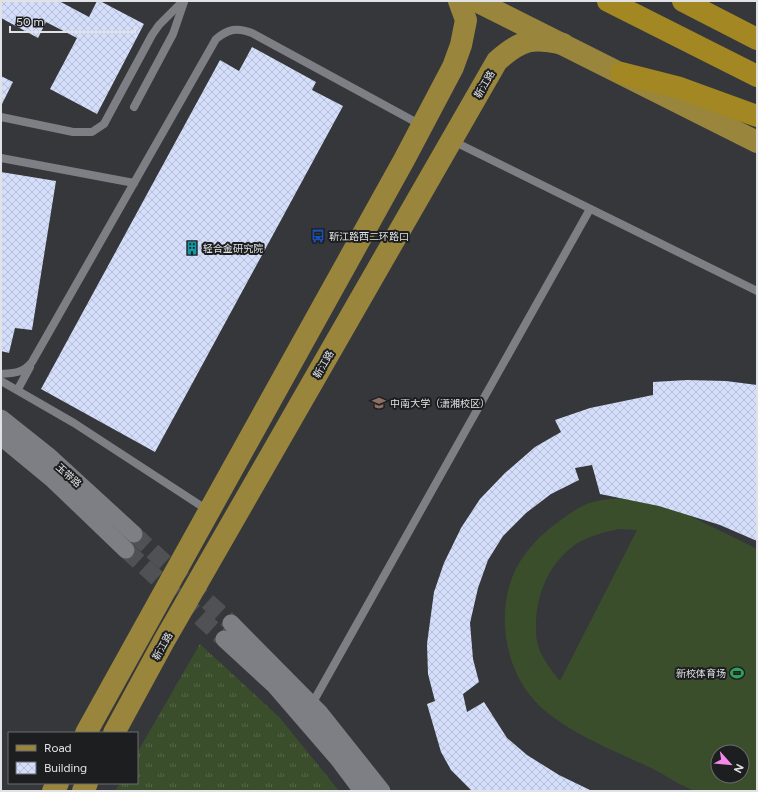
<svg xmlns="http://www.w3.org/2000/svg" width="758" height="792" font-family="Figtree,'Noto Sans SC',sans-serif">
<defs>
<pattern id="grass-tufts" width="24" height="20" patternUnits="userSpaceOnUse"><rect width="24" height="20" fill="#3b4e2c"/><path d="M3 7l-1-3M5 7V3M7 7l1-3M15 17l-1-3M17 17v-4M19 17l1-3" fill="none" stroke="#57674a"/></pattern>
<pattern id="building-cross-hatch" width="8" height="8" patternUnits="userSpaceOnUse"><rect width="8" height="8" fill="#d4defa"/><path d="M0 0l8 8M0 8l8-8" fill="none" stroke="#b7bfd6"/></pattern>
</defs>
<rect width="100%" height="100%" fill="#35373b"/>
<!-- grass -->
<path fill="url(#grass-tufts)" d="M200 644 280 718 339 791H115L120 783H137V753Z"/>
<!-- pitch -->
<path fill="#3b4e2c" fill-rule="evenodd" d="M638 498 680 511 757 549V791C743 791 708 792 696 791 682 787 667 776 653 769 612 749 549 727 524 687 501 651 497 597 521 560 530 546 541 535 554 525 565 517 577 507 590 503 606 498 622 498 638 498ZM619 529 637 530 560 681C550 669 540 656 537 641 536 637 536 631 536 626 536 594 549 563 576 544 589 536 604 532 619 529ZM718 752H742V776H718Z"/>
<!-- building -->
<g fill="url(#building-cross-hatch)">
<path d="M1 1H59L89 17 97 1H100L144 24 97 114 50 89 77 38 46 22 38 38 1 18Z"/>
<path d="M252 47 316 82 312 90 343 106 155 452 41 389 220 60 239 71Z"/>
<path d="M1 76 13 82 1 106Z"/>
<path d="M1 172 56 181 32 330 15 328 9 353 1 351Z"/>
<path d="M687 380 726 381 757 385V541L720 525 659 506 600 494 592 465 575 468 579 480 551 494 526 513 503 536 488 560 478 588 470 623 473 659 479 682 463 694 467 712 484 702 507 738 527 755 559 775 592 791H472L451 770 441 752 427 704 435 701 428 674 427 644 434 592 444 563 461 528 480 499 505 473 535 447 561 432 555 420 590 408 653 395V382Z"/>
</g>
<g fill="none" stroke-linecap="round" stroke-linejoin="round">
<!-- minor-tunnel -->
<g stroke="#4f5154" stroke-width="17" stroke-dasharray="17 8" stroke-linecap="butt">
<path d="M134 534 231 623"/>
<path d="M126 550 224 639"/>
</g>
<!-- service -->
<g stroke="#7d7f85" stroke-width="8">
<path d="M134 107 173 34 184 2"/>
<path d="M1 117 73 132H92L104 124 152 35 159 25 183 1"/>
<path d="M453 141 757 291"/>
<path d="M1 158 134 183"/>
<path d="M1 374C15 373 23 373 32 362L216 39C228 29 237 27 252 33L421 125"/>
<path d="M1 381 74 423 209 511"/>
<path d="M18 389 30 367"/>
<path d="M312 704 590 209"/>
</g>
<!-- minor -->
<g stroke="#7d7f85" stroke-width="17">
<path d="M1 418 50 457 134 534"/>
<path d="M1 437 53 480 126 550"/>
<path d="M231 623 320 713 382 791"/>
<path d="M224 639 274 685 338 759 362 791"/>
</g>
<!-- primary -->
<g stroke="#99853b" stroke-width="22">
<path d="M476 1 757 142"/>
<path d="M86 733 404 160 453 67 461 45 466 20 459 1"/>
<path d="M114 733 164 641 497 61C522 39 532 37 563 44"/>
<path d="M53 791 58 783"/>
<path d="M83 791 87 783"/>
</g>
<!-- trunk -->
<g stroke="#a28722" stroke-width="22">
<path d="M608 1 757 76"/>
<path d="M683 1 757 39"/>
<path d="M621 73 680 88 757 116"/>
</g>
</g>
<!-- icons -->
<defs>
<g id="bus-bare" transform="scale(1.08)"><path d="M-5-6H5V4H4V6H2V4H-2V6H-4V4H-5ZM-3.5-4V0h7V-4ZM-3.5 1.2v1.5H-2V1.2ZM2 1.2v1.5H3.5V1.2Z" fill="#1a4fb4" stroke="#1d1e20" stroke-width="2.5" paint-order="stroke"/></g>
<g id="building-bare" transform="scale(1.08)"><path d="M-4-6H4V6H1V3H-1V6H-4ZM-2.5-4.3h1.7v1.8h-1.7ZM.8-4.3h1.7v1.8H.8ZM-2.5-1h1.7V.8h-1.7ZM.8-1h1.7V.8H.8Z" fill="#0f9aa8" stroke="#1d1e20" stroke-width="2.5" paint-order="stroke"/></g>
<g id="university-bare" transform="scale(1.08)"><path d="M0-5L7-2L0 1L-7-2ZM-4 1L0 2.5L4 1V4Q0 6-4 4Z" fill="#8d6e63" stroke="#1d1e20" stroke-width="2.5" paint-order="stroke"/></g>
<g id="stadium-bare" transform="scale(1.08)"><path d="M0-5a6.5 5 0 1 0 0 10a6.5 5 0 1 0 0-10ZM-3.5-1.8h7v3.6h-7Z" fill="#2e9e5b" stroke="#1d1e20" stroke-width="2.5" paint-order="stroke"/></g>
</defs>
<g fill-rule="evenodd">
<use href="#bus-bare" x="318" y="236"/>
<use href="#building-bare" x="192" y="248"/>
<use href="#university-bare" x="379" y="403"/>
<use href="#stadium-bare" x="737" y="673"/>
</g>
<g text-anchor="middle" stroke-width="4" stroke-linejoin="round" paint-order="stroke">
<!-- street labels -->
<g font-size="10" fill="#e1e2e5" stroke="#1d1e20">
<text transform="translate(484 84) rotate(-60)" y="4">靳江路</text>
<text transform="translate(323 364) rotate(-60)" y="4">靳江路</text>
<text transform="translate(69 475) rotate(42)" y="4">玉带路</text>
<text transform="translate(162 646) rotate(-61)" y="4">靳江路</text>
</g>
<!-- poi labels -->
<g font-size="10" fill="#e1e2e5" stroke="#1d1e20" text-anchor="start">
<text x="329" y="240">靳江路西二环路口</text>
<text x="203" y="252">轻合金研究院</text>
<text x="390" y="407">中南大学（潇湘校区）</text>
<text x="726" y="677" text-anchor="end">新校体育场</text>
</g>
</g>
<!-- border -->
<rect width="758" height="792" fill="none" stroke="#e1e2e5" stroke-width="4"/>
<!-- legend -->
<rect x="8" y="732" width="130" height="52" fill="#1d1e20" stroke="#6b6c6f"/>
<rect x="16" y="745" width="20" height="6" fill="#99853b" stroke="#6b6c6f"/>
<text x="44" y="752" font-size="12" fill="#e1e2e5">Road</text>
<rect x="16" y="762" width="20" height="12" fill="url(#building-cross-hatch)" stroke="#6b6c6f"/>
<text x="44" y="772" font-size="12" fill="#e1e2e5">Building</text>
<!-- north arrow -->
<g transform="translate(730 764) rotate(117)"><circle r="19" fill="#1d1e20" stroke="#6b6c6f"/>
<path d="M0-3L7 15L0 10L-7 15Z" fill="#f788eb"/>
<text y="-6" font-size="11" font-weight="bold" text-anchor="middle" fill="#e1e2e5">N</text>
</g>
<!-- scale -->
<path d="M10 26v6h125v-6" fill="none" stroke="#e1e2e5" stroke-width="2"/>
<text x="16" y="26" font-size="12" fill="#e1e2e5" stroke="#1d1e20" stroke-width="3" paint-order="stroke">50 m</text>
</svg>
